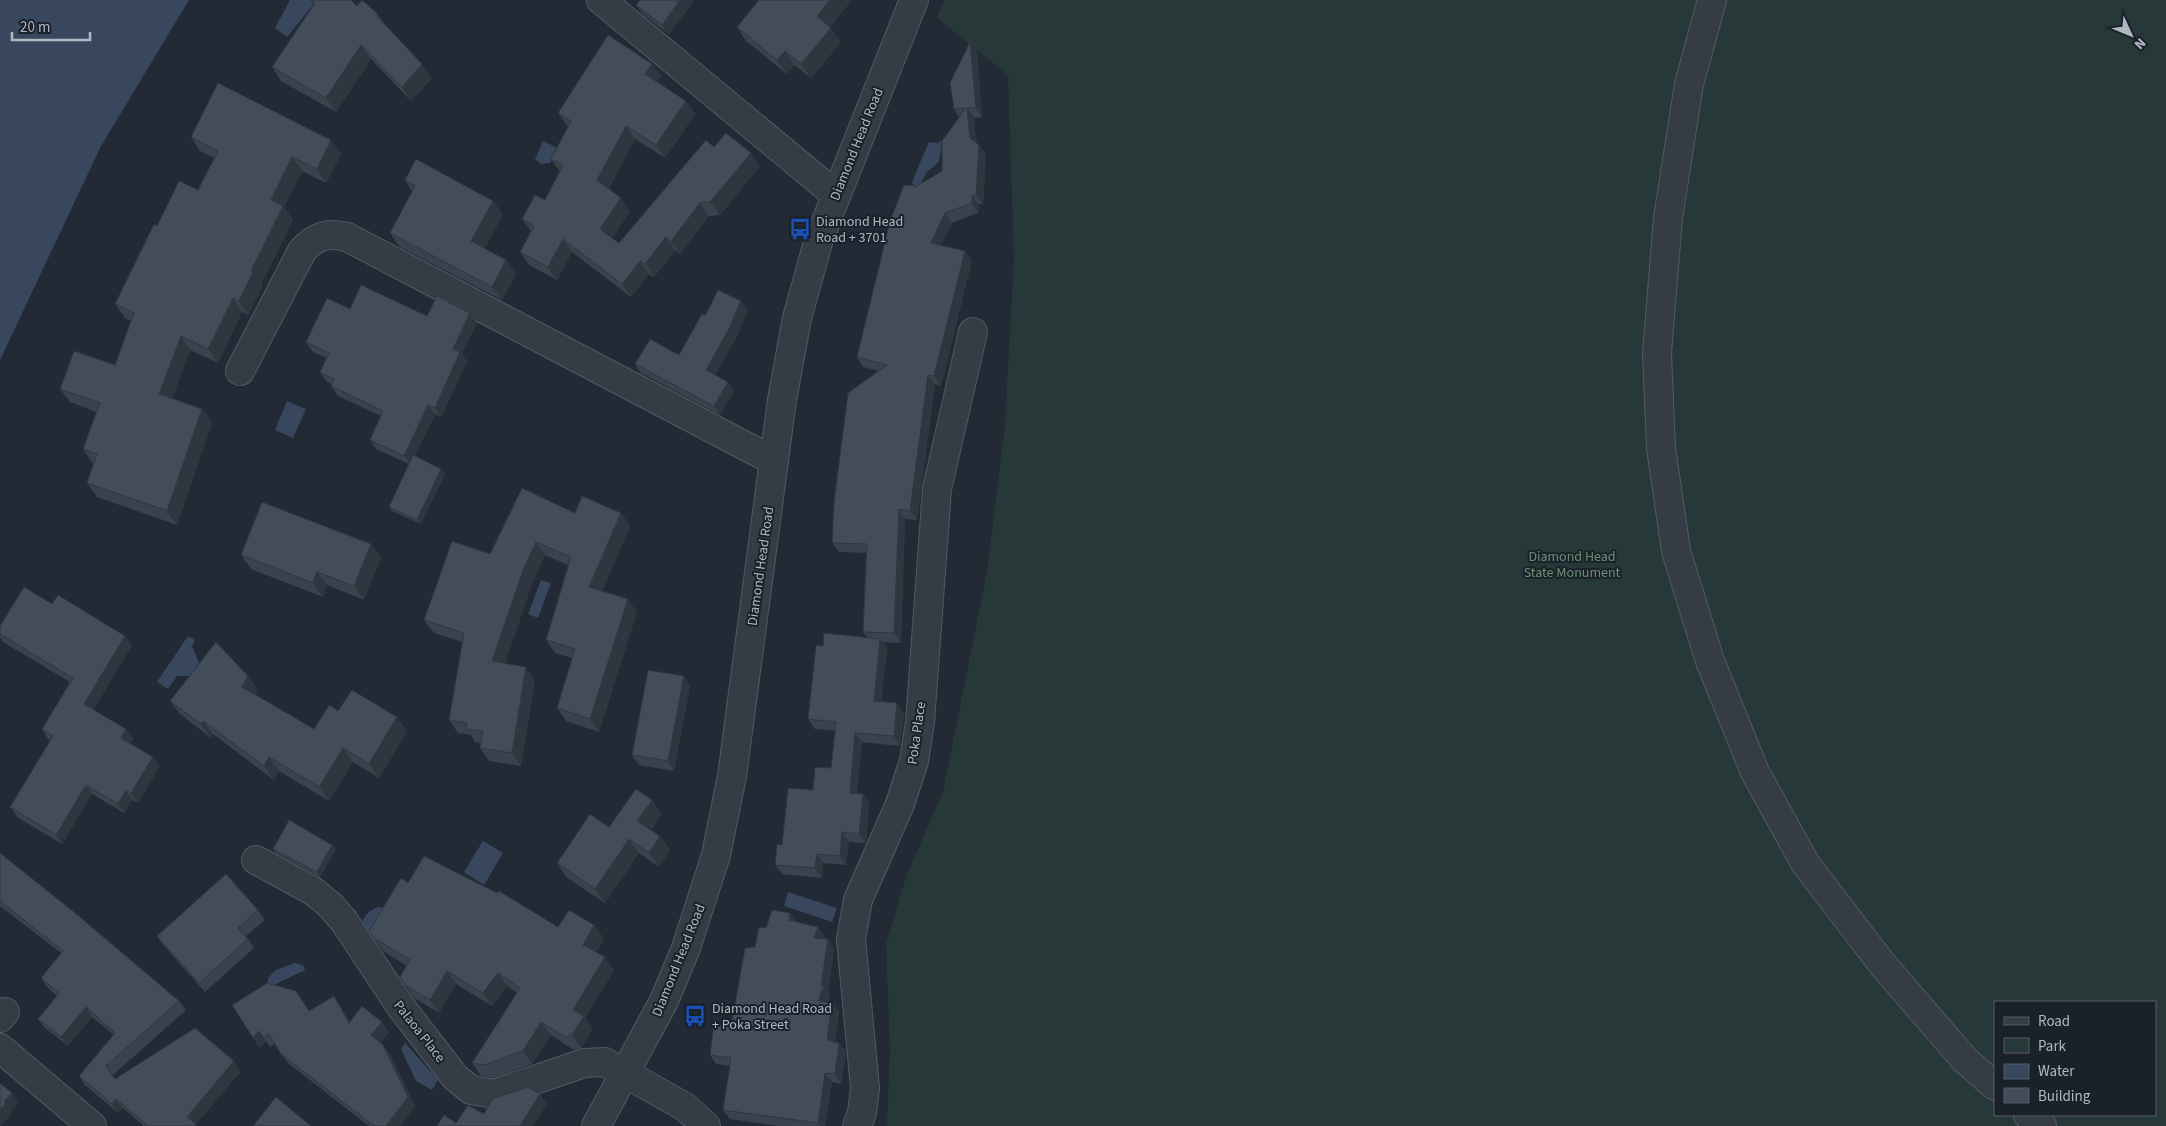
<svg xmlns="http://www.w3.org/2000/svg" width="2166" height="1126" font-family="'Source Sans 3',sans-serif">
<rect width="100%" height="100%" fill="#222a36"/>
<!-- green -->
<path fill="#273839" fill-rule="evenodd" d="M944 0H2166V1126H887L890 1049 886 944 907 874 943 792 987 572 1005 424 1014 259 1008 75 937 18ZM1995 1002H2155V1115H1995Z"/>
<!-- water -->
<g fill="#38475e">
<path d="M0 0H189L101 146 0 360Z"/>
<path d="M290 0H317L287 37 275 28Z"/>
<path d="M942 140 939 162 927 172 919 187 915 188 912 182 929 142 938 143Z"/>
<path d="M543 141 568 153 555 154 550 163 541 164 535 159Z"/>
<path d="M287 401 306 409 293 438 275 430Z"/>
<path d="M541 580 551 583 538 618 528 614Z"/>
<path d="M188 636 195 640 192 646 199 663 190 676H177L168 689 157 682Z"/>
<path d="M483 841 503 853 484 885 464 872Z"/>
<path d="M788 892 837 908 832 922 784 906Z"/>
<path d="M378 907 386 908 391 913 373 942 361 930C362 918 366 912 378 907Z"/>
<path d="M295 963 303 965 305 970 274 985 268 984V978L276 970Z"/>
<path d="M405 1043 438 1080 432 1090 416 1081 401 1049Z"/>
</g>
<g fill="none" stroke-linecap="round" stroke-linejoin="round">
<!-- minor casing -->
<g stroke="#525a64" stroke-width="30">
<g id="minor">
<path d="M601 0 836 195"/>
<path d="M1712 0 1689 84 1668 218 1657 353 1661 448 1676 551 1710 661 1755 772 1805 863 1883 965 1965 1060 1995 1086"/>
<path d="M240 371 302 251C315 236 328 232 347 237L774 461"/>
<path d="M256 860 313 891 330 905 344 921 401 1007 455 1077 471 1090 494 1094 584 1063 605 1062 685 1107 706 1126"/>
<path d="M0 1018 5 1012"/>
<path d="M0 1048 92 1126"/>
<path d="M2028 1115 2042 1126"/>
<path d="M596 1126 664 1001 686 948 716 855 732 776 782 400 797 318 819 239 914 0"/>
<path d="M857 1126 862 1113 865 1088 851 939 858 900 900 804 914 761 920 722 937 489 973 332"/>
</g>
</g>
<!-- minor -->
<use href="#minor" stroke="#353c46" stroke-width="28"/>
</g>
<!-- wall -->
<g fill="#3a424d">
<path d="M309 0H351L357 6 388 28 432 78 411 101 371 59 336 112 281 81 272 67 313 6Z"/>
<path d="M694 0 669 34 643 14 636 5Z"/>
<path d="M759 0H852L830 27 841 42 811 78 794 65 787 74 746 41 737 27Z"/>
<path d="M970 42 977 52 982 117 974 118 976 142 986 154 983 204H979L978 213 952 223 941 245 972 260 941 386 935 384 917 520 905 519 901 643 883 642 887 648 881 702 904 713 900 746 862 742 857 793 863 794 869 803 866 843 849 842 846 865 823 863 822 878 782 874 775 865 782 845 813 790 831 768 835 731 815 729 808 719 823 646 867 637 863 632 866 553 839 552 832 543 878 371 863 367 857 357 917 186 942 171 959 117 954 109Z"/>
<path d="M652 64 661 77 657 82 686 101 695 114 665 158 635 139 609 188 630 211 612 238 619 243 714 147 760 166 720 215 709 216 680 254 675 250 654 277 649 274 631 297 572 252 557 280 529 265 520 252 531 231 522 219 545 200 560 172 551 159 568 127 558 113Z"/>
<path d="M191 137 341 154 326 183 302 171 284 207 293 220 261 284 263 286 248 315 242 312 218 363 190 350 172 398 202 409 212 423 177 525 97 497 87 483 94 464 92 463 83 449 96 412 70 402 60 389 115 365 131 321 125 318 115 304 157 226 198 190 214 158 200 151Z"/>
<path d="M405 180 493 201 503 215 484 248 506 260 516 274 502 300 400 247 390 233 412 191Z"/>
<path d="M350 309 427 316 470 313 477 323 462 354 467 362 441 417 435 414 415 456 445 474 421 524 392 511 389 507 409 464 376 449 370 440 381 416 338 396 331 386 332 384 327 382 320 372 327 358 313 352 306 342Z"/>
<path d="M748 310 736 338 715 375 728 382 734 391 720 415 641 373 635 364 679 355 705 316Z"/>
<path d="M575 513H621L630 526 602 591 637 612 599 732 566 721 557 708 572 658 555 653 546 640 568 565 545 555 533 581 505 663 535 680 521 766 489 761 480 748 481 743 475 742 471 735 458 733 449 720 462 642 434 633 424 620 490 554Z"/>
<path d="M371 544 381 558 364 600 327 585 323 597 251 569 241 555Z"/>
<path d="M52 604 132 645 93 710 126 729 133 739 130 743 153 757 160 766 138 803 132 800 124 813 92 794 62 844 17 817 10 807 51 740 48 739 42 729 70 682 3 642 0 637V626Z"/>
<path d="M248 676 258 690 255 694 314 729 338 711 397 717 407 731 379 778 353 762 329 801 279 771 274 780 213 734 211 738 180 714 170 701Z"/>
<path d="M690 686 674 771 639 765 632 755Z"/>
<path d="M652 800 661 814 651 830 660 836 670 850 659 867 639 853 605 903 566 877 557 863 609 827Z"/>
<path d="M273 849H336L320 877 276 853Z"/>
<path d="M0 853 179 1001 186 1010 113 1075 115 1079 241 1071 196 1124 197 1126H144L123 1108 118 1113 85 1085 79 1076 114 1035 92 1017 68 1046 45 1028 38 1019 57 996 47 987 41 978 61 953 0 906Z"/>
<path d="M408 883 558 927 594 925 604 939 596 952 614 970 585 1018 593 1029 581 1048 574 1050 551 1035 532 1064 493 1078 481 1076 472 1063 517 993 507 986 492 1006 456 984 439 1013 414 998 400 977 407 966 383 951 369 931Z"/>
<path d="M258 910 265 920 246 936 254 948 205 992 163 945 157 936Z"/>
<path d="M797 922 825 936 824 939H828L834 949 828 992 830 995 828 1002 832 1003 839 1012 835 1042 839 1043 846 1052 841 1084 832 1082 825 1126H778L730 1119 723 1110 730 1066 716 1064 710 1055 731 1026 755 947 766 928Z"/>
<path d="M296 991 309 1011 340 1006 350 1022 389 1032 380 1042 383 1045 390 1054 415 1106 400 1126H369L288 1063 275 1044 270 1047 266 1041 260 1048 253 1038Z"/>
</g>
<!-- shaded-wall -->
<g fill="#2f363f">
<path d="M680 0H694L669 34 662 25Z"/>
<path d="M830 0H852L827 30 817 16Z"/>
<path d="M378 14 388 28 377 16Z"/>
<path d="M831 28 841 42 811 78 801 64Z"/>
<path d="M970 42 977 52 982 117 976 108Z"/>
<path d="M361 45 371 59 336 112 326 98Z"/>
<path d="M785 51 794 65 787 74 777 60Z"/>
<path d="M422 64 432 78 411 101 402 87Z"/>
<path d="M652 64 661 77 654 87 645 74Z"/>
<path d="M686 101 695 114 665 158 656 145Z"/>
<path d="M967 108 974 118 977 147 970 138Z"/>
<path d="M626 126 635 139 606 192 597 180Z"/>
<path d="M331 140 341 154 326 183 317 169Z"/>
<path d="M979 145 986 154 983 204 976 195Z"/>
<path d="M751 153 760 166 720 215 710 202Z"/>
<path d="M292 157 302 171 284 207 293 220 261 284 263 286 248 315 239 301 251 271 271 200Z"/>
<path d="M972 195 979 204 978 213 972 203Z"/>
<path d="M621 198 630 211 609 242 600 229Z"/>
<path d="M493 201 503 215 481 255 471 241Z"/>
<path d="M700 203 709 216 680 254 671 241Z"/>
<path d="M945 213 952 223 937 252 931 243Z"/>
<path d="M666 237 675 250 654 277 645 264Z"/>
<path d="M563 239 572 252 557 280 548 267Z"/>
<path d="M965 251 972 260 941 386 934 376Z"/>
<path d="M506 260 516 274 502 300 492 287Z"/>
<path d="M640 261 649 274 631 297 622 284Z"/>
<path d="M233 298 242 312 218 363 208 349Z"/>
<path d="M741 301 748 310 736 338 712 379 706 370Z"/>
<path d="M470 313 477 323 462 354 467 362 441 417 435 408 453 349Z"/>
<path d="M181 336 190 350 169 408 159 394Z"/>
<path d="M928 375 935 384 917 520 910 511Z"/>
<path d="M728 382 734 391 720 415 714 406Z"/>
<path d="M428 405 435 414 411 465 404 456Z"/>
<path d="M202 409 212 423 177 525 167 511Z"/>
<path d="M441 469 445 474 421 524 417 520Z"/>
<path d="M899 509 905 519 901 643 894 633Z"/>
<path d="M621 513 630 526 598 600 589 587Z"/>
<path d="M536 542 545 555 533 581 501 674 492 661 524 568Z"/>
<path d="M371 544 381 558 364 600 354 586Z"/>
<path d="M317 572 327 585 323 597 313 583Z"/>
<path d="M628 599 637 612 599 732 590 719Z"/>
<path d="M125 636 132 645 91 714 84 704Z"/>
<path d="M880 639 887 648 880 710 874 701Z"/>
<path d="M526 667 535 680 521 766 512 753Z"/>
<path d="M248 676 258 690 252 700 242 687Z"/>
<path d="M684 676 690 686 674 771 668 761Z"/>
<path d="M897 703 904 713 900 746 894 736Z"/>
<path d="M397 717 407 731 379 778 369 764Z"/>
<path d="M203 721 213 734 211 738 201 724Z"/>
<path d="M126 729 133 739 128 747 121 738Z"/>
<path d="M855 733 862 742 856 802 850 793Z"/>
<path d="M343 748 353 762 329 801 319 787Z"/>
<path d="M153 757 160 766 138 803 131 793Z"/>
<path d="M269 757 279 771 274 780 264 766Z"/>
<path d="M86 785 92 794 62 844 56 835Z"/>
<path d="M126 790 132 800 124 813 118 804Z"/>
<path d="M863 794 869 803 866 843 859 834Z"/>
<path d="M652 800 661 814 647 835 637 821Z"/>
<path d="M842 832 849 842 846 865 840 856Z"/>
<path d="M660 836 670 850 659 867 649 853Z"/>
<path d="M629 839 639 853 605 903 595 889Z"/>
<path d="M332 845 336 849 320 877 317 872Z"/>
<path d="M817 854 823 863 822 878 815 868Z"/>
<path d="M790 913 797 922 789 920Z"/>
<path d="M594 925 604 939 592 958 583 945Z"/>
<path d="M818 927 825 936 821 947 814 938Z"/>
<path d="M828 939 834 949 828 992 830 995 825 1011 818 1001Z"/>
<path d="M605 957 614 970 585 1018 593 1029 581 1048 572 1035 573 1010Z"/>
<path d="M447 971 456 984 439 1013 430 1000Z"/>
<path d="M498 973 507 986 492 1006 483 993Z"/>
<path d="M334 996 340 1006 356 1032 349 1023Z"/>
<path d="M832 1003 839 1012 834 1049 827 1040Z"/>
<path d="M86 1007 92 1017 68 1046 61 1037Z"/>
<path d="M382 1022 389 1032 378 1045 371 1035Z"/>
<path d="M541 1022 551 1035 532 1064 523 1051Z"/>
<path d="M259 1031 266 1041 260 1048 253 1038Z"/>
<path d="M839 1043 846 1052 841 1084 835 1074Z"/>
<path d="M383 1045 390 1054 415 1106 400 1126H386Z"/>
<path d="M234 1061 241 1071 196 1124 197 1126H194L187 1117Z"/>
<path d="M825 1073 832 1082 825 1126H820L818 1123Z"/>
<path d="M12 1093 18 1102 11 1111 12 1113 1 1126H0V1110L4 1102Z"/>
<path d="M540 1094 547 1104 533 1126H520Z"/>
<path d="M116 1099 123 1108 118 1113 112 1104Z"/>
</g>
<!-- building -->
<g fill="#434d5a" stroke="#2f363f">
<path d="M311 0H351L357 6 362 0 378 14 377 16 422 64 402 87 361 45 326 98 272 67 315 3Z"/>
<path d="M640 0H680L662 25 636 5Z"/>
<path d="M759 0H830L817 16 831 28 801 64 785 51 777 60 737 27Z"/>
<path d="M608 35 652 64 645 74 686 101 656 145 626 126 597 180 621 198 600 229 619 243 706 140 714 147 726 133 751 153 710 202 700 203 671 241 666 237 645 264 640 261 622 284 563 239 548 267 520 252 534 226 522 219 535 195 545 200 563 165 551 159 571 121 558 113Z"/>
<path d="M970 42 976 108H967L970 138 979 145 976 195H972V203L945 213 931 243 965 251 934 376 928 375 910 511 899 509 894 633 863 632 867 544 832 543 834 502 848 393 887 365 857 357 890 221 904 185 917 186 942 171V141L966 108 954 109 950 83Z"/>
<path d="M218 83 331 140 317 169 292 157 271 200 283 206 251 271 253 272 239 301 233 298 208 349 181 336 159 394 202 409 167 511 87 483 97 454 83 449 100 403 60 389 74 351 115 365 134 313 115 304 154 224 157 226 179 181 198 190 218 151 191 137Z"/>
<path d="M416 159 493 201 471 241 506 260 492 287 390 233 415 186 405 180Z"/>
<path d="M361 285 427 316 437 296 470 313 453 349 460 352 435 408 428 405 404 456 370 440 383 411 331 386 334 379 320 372 329 353 306 342 327 298 350 309Z"/>
<path d="M718 290 741 301 729 329 706 370 728 382 714 406 635 364 650 339 679 355 702 314 705 316Z"/>
<path d="M413 455 441 469 417 520 389 507Z"/>
<path d="M522 488 575 513 582 496 621 513 589 587 628 599 590 719 557 708 575 649 546 640 571 557 536 542 524 568 492 661 526 667 512 753 480 748 483 731 466 729 467 723 449 720 464 633 424 620 452 541 490 554Z"/>
<path d="M262 502 371 544 354 586 317 572 313 583 241 555Z"/>
<path d="M24 587 52 604 58 595 125 636 84 704 126 729 121 738 153 757 131 793 126 790 118 804 86 785 56 835 10 807 53 736 42 729 73 678 0 634V626Z"/>
<path d="M824 633 880 639 874 701 897 703 894 736 855 733 850 793 863 794 859 834 842 832 840 856 817 854 815 868 775 865 777 844 782 845 788 788 813 790 815 767 831 768 836 722 808 719 816 645 823 646Z"/>
<path d="M216 642 248 676 242 687 314 729 329 705 338 711 352 690 397 717 369 764 343 748 319 787 269 757 264 766 203 721 201 724 170 701Z"/>
<path d="M648 670 684 676 668 761 632 755Z"/>
<path d="M636 789 652 800 637 821 660 836 649 853 629 839 595 889 557 863 590 814 609 827Z"/>
<path d="M289 820 332 845 317 872 273 849Z"/>
<path d="M0 853 74 912 179 1001 106 1066 115 1079 195 1028 234 1061 187 1117 196 1124 194 1126H148L116 1099 112 1104 79 1076 115 1033 86 1007 61 1037 38 1019 59 993 41 978 63 951 0 901Z"/>
<path d="M424 856 497 893 499 891 558 927 569 910 594 925 583 945 605 957 573 1010 584 1016 572 1035 565 1037 541 1022 523 1051 484 1065 472 1063 520 988 498 973 483 993 447 971 430 1000 405 985 400 977 410 960 374 938 369 931 401 878 408 883Z"/>
<path d="M226 874 258 910 238 928 248 939 199 983 157 936Z"/>
<path d="M772 910 790 913 789 920 818 927 814 938 828 939 821 986H824L818 1001 832 1003 827 1040 839 1043 835 1074 825 1073 818 1123 723 1110 731 1058 710 1055 714 1023 731 1026 745 948 755 947 759 927 766 928Z"/>
<path d="M267 983 296 991 309 1011 334 996 349 1023 362 1006 382 1022 371 1035 383 1045 408 1097 386 1126H374L281 1054 269 1034 264 1038 259 1031 253 1038 232 1005Z"/>
<path d="M0 1083 12 1093 4 1102 6 1103 0 1110Z"/>
<path d="M528 1087 540 1094 520 1126H437L444 1115 456 1123 468 1105 484 1114 492 1099Z"/>
<path d="M276 1097 311 1126H253Z"/>
</g>
<!-- icons -->
<defs>
<g id="bus-bare" transform="scale(1.725)"><path d="M-5-6H5V4H4V6H2V4H-2V6H-4V4H-5ZM-3.5-4V0h7V-4ZM-3.5 1.2v1.5H-2V1.2ZM2 1.2v1.5H3.5V1.2Z" fill="#1a4fb4" stroke="#1b212b" stroke-width="2.5" paint-order="stroke"/></g>
</defs>
<g fill-rule="evenodd">
<use href="#bus-bare" x="800" y="229"/>
<use href="#bus-bare" x="695" y="1016"/>
</g>
<g text-anchor="middle" stroke-width="4" stroke-linejoin="round" paint-order="stroke">
<!-- street labels -->
<g font-size="14" fill="#afb7c3" stroke="#1b212b">
<text transform="translate(856 144) rotate(-68)" y="5">Diamond Head Road</text>
<text transform="translate(760 566) rotate(-82)" y="5">Diamond Head Road</text>
<text transform="translate(916 733) rotate(-82)" y="5">Poka Place</text>
<text transform="translate(678 960) rotate(-68)" y="5">Diamond Head Road</text>
<text transform="translate(420 1031) rotate(52)" y="5">Palaoa Place</text>
</g>
<!-- poi labels -->
<g font-size="14" fill="#afb7c3" stroke="#1b212b" text-anchor="start">
<text x="816" y="226">Diamond Head<tspan x="816" dy="16">Road + 3701</tspan></text>
<text x="712" y="1013">Diamond Head Road<tspan x="712" dy="16">+ Poka Street</tspan></text>
</g>
<!-- park labels -->
<g font-size="14" fill="#699173" stroke="#1b212b">
<text x="1572" y="561">Diamond Head<tspan x="1572" dy="16">State Monument</tspan></text>
</g>
</g>
<!-- legend -->
<rect x="1994" y="1001" width="162" height="115" fill="#1b212b" stroke="#565d68"/>
<rect x="2004" y="1017" width="25" height="8" fill="#353c46" stroke="#565d68"/>
<text x="2038" y="1026" font-size="15" fill="#afb7c3">Road</text>
<rect x="2004" y="1038" width="25" height="15" fill="#273839" stroke="#565d68"/>
<text x="2038" y="1051" font-size="15" fill="#afb7c3">Park</text>
<rect x="2004" y="1064" width="25" height="15" fill="#38475e" stroke="#565d68"/>
<text x="2038" y="1076" font-size="15" fill="#afb7c3">Water</text>
<rect x="2004" y="1088" width="25" height="15" fill="#434d5a" stroke="#565d68"/>
<text x="2038" y="1101" font-size="15" fill="#afb7c3">Building</text>
<!-- north arrow -->
<g transform="translate(2131 35) rotate(134)" stroke="#1b212b" stroke-width="4" paint-order="stroke">
<path d="M0-4L9 19L0 12L-9 19Z" fill="#afb7c3"/>
<text y="-8" font-size="14" font-weight="bold" text-anchor="middle" fill="#afb7c3">N</text>
</g>
<!-- scale -->
<path d="M12 32v8h78v-8" fill="none" stroke="#afb7c3" stroke-width="2.5"/>
<text x="20" y="32" font-size="15" fill="#afb7c3" stroke="#1b212b" stroke-width="4" paint-order="stroke">20 m</text>
</svg>
